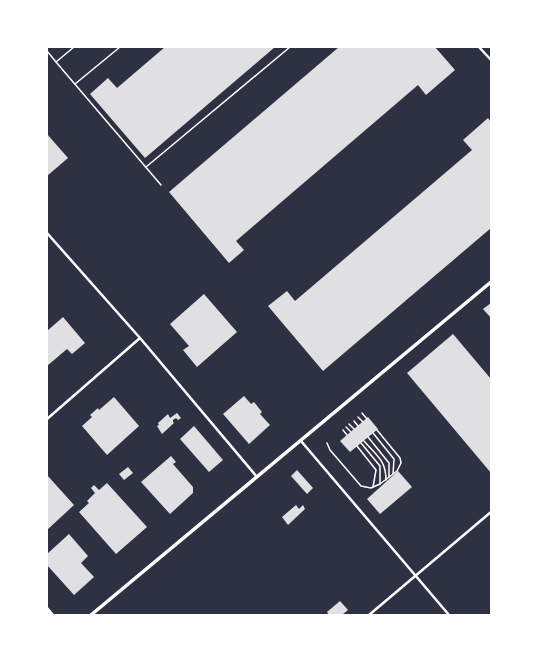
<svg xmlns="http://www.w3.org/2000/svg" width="538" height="662" font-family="'Varela Round',sans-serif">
<rect width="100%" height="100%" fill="#2d3142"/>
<!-- building -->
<g fill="#e0e0e3">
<path d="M165 47H275L145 158 90 94 108 78 117 88Z"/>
<path d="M339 47H435L455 70 426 95 418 85 236 241 244 250 229 263 169 192Z"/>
<path d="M488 118 491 122V228L323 371 268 306 287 291 295 301 472 150 463 140Z"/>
<path d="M47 134 68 158 47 176Z"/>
<path d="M204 294 237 332 197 367 183 350 189 346 170 324Z"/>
<path d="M491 303V318L483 309Z"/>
<path d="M63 317 85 343 72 354 67 349 47 366V331Z"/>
<path d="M453 334 491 379V473L407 373Z"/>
<path d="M244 396 251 404 254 402 262 412 260 414 270 425 249 444 223 414Z"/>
<path d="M114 397 139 426 107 455 82 426 92 417 90 415 98 408 99 410Z"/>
<path d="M177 413 181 418 178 420 176 418 173 420V422L174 423 162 434 157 426 159 425 158 423 168 414 170 418Z"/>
<path d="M368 417 378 429 350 452 340 441Z"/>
<path d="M194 426 223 460 209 472 180 439Z"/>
<path d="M171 456 176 462 173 464 193 487V493L170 514 141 482Z"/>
<path d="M128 467 133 473 124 480 119 474Z"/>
<path d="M297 470 313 488 307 494 291 476Z"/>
<path d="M398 471 412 487 380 514 367 499Z"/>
<path d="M47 475 74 505 47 530Z"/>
<path d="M107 483 147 527 116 554 79 512 89 503 87 501 95 493 91 488 94 485 99 490Z"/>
<path d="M296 505 299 509 303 505 305 509 288 525 282 517Z"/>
<path d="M69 534 88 556 81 563 94 577 74 595 47 565V554Z"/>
<path d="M340 601 348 610 342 615H329L327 612Z"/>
</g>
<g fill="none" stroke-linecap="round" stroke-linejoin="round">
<!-- service -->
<g stroke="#fff" stroke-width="1.5">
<path d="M74 47 56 62 161 185"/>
<path d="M47 51 56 62"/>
<path d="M75 84 120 47"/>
<path d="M146 167 290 47"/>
<path d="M362 413 367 419"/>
<path d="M358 417 363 422"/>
<path d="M354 421 358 426"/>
<path d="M349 424 354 429"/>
<path d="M346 427 351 432"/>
<path d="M343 430 347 435"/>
<path d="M373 433 394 459 393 474"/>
<path d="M368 437 389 463V477"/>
<path d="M364 441C376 455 386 460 386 480"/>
<path d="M327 443 330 450 361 486 371 488 380 484 397 471 401 463 400 458 377 430"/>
<path d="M361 443 380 466V484"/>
<path d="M357 446 376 470 373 487"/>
</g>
<!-- minor -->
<g stroke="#fff" stroke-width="2.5">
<path d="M479 47 491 60"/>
<path d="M47 233 140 338 257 477"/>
<path d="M47 419 140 338"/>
<path d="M301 441 449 615"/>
<path d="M369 615 491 512"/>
</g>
<!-- tertiary -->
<path stroke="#fff" stroke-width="3.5" d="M91 615 491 282"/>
<!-- primary -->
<path stroke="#fff" stroke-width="4" d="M47 609 52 615"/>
</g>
<!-- border -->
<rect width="538" height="662" fill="none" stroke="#ffffff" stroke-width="96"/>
</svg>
